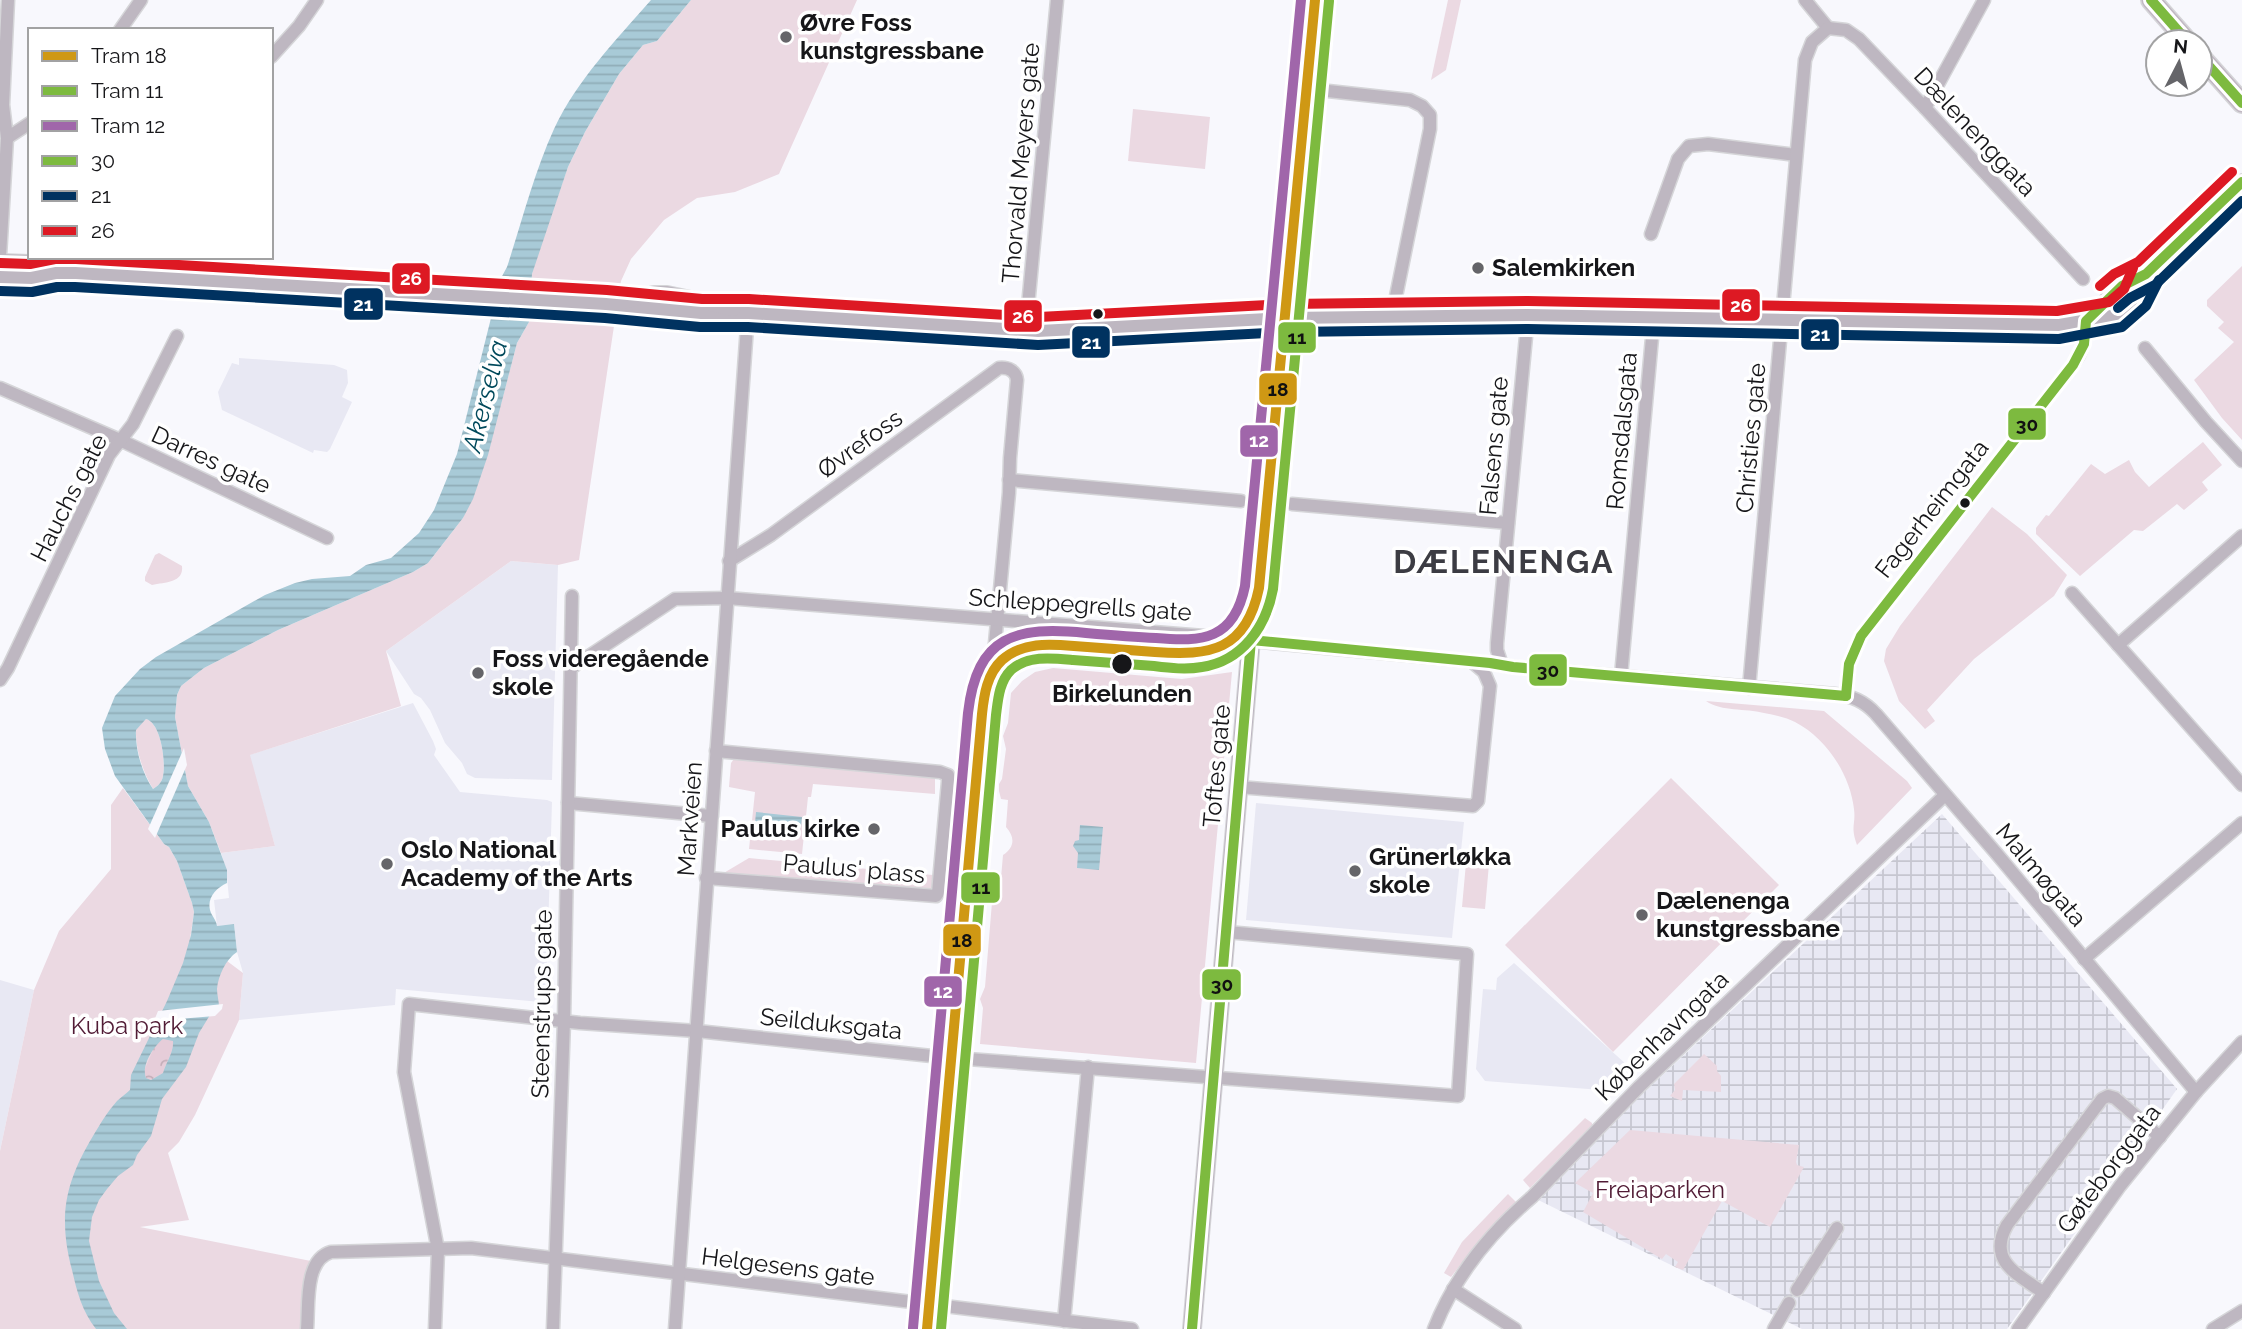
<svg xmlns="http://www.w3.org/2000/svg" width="2242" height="1329" font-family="Raleway,sans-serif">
<defs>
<pattern id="industrial-grid" width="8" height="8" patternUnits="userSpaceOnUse" patternTransform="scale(1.75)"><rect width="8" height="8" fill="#e8e8f3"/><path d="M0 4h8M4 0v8" fill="none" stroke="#c6c6d0"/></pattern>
<pattern id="forest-crowns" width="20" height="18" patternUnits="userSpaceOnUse" patternTransform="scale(1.75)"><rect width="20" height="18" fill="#e6cdd9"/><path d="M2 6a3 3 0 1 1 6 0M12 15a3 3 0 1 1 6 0" fill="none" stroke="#c5afba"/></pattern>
<pattern id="water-rules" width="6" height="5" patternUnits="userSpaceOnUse" patternTransform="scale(1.75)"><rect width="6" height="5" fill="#a8cad7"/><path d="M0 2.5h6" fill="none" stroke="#90adb8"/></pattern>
</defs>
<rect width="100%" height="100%" fill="#f8f8fd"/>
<!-- built -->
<g fill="#e8e8f3">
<path d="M239 358 334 365 347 370 348 383 342 397 352 402 330 449 327 452 314 450 313 453 222 410 218 392 232 363 239 365Z"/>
<path d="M511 561 558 565 552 780 475 778 467 774 462 763 445 743 430 710 421 698 414 694 386 651Z"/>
<path d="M413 703 433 741 436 749 434 755 460 792 547 800 552 802 546 997 540 1002 396 989 395 1005 239 1020 243 973 237 952 234 924 217 926 214 900 229 898 226 868 221 853 275 846 249 755Z"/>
<path d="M1256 803 1464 822 1452 938 1246 920Z"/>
<path d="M1514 963 1627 1065 1601 1090 1485 1081 1476 1069 1483 989 1496 990 1497 978Z"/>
<path d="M0 980 34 990 0 1151Z"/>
</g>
<!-- industrial -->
<path fill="url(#industrial-grid)" d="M1942 814 2177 1089 2007 1329H1802L1532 1197Z"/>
<!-- green -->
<g fill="#ebd9e2">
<path d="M691 0H857L779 174 735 192 697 198 664 220 631 259 621 281 617 306 579 560 558 565 511 561 386 651 401 706 250 755 275 846 221 853 209 822 188 786 175 717 177 695 181 686 204 668 278 630 413 572 428 563 463 518 501 404 517 343 529 322 532 274 536 258 568 167 585 132 619 74 643 45 657 41Z"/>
<path d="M1448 0H1461L1446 70 1431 80Z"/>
<path d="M1133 109 1210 117 1205 169 1128 161Z"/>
<path d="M2242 266V440L2222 418 2194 380 2234 342 2218 328 2224 322 2207 306V300Z"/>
<path d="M2203 442 2222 465 2202 482 2208 490 2184 510 2177 504 2143 531 2134 530 2080 576 2036 534V528L2046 515 2049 516 2091 464 2105 474 2129 460 2135 472 2149 487Z"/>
<path d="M1992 507 2027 534 2067 575 2054 596 1974 659 1927 710 1935 721 1925 729 1899 701 1884 661 1886 649 1900 626Z"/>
<path d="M159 553 182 566C184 583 165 582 152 585L145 581V577L155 555Z"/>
<path d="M1053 668 1182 679 1232 672 1196 1063 980 1044 983 1008 980 999 985 987 994 878H1001L1003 855C1015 847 1015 837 1006 827L1008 800 1001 799 999 791V784L1002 779 1006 749 1003 736 1008 723 1011 693 1022 681 1035 672Z"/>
<path d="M1706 701 1824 711 1907 781 1912 788 1857 845C1850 826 1856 825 1854 809 1850 774 1826 738 1795 722 1786 717 1774 715 1764 713 1745 708 1722 712 1706 701Z"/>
<path d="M146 719C161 723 166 762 163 776 162 782 158 786 153 789 143 772 135 749 136 729Z"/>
<path d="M734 759 935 777V794L813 784 811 797H808L802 854 749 849 755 792 729 787 731 763Z"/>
<path d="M1671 778 1779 885 1613 1052 1505 945Z"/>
<path d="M123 788 164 844 169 847 177 861 192 903 194 912 189 947 227 961 243 973 239 1020 195 1115 179 1142 168 1153 189 1220 140 1227 316 1262 307 1329H0V1151L34 990 59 931 111 869V805Z"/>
<path d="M749 858 933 875 931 893 722 874Z"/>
<path d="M1466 863 1489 864 1485 909 1462 907Z"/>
<path d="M1704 1054 1717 1066V1071L1721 1076V1092L1683 1090 1682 1101 1670 1096 1675 1090 1674 1084Z"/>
<path d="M1585 1118 1592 1123V1125L1530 1188 1523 1180Z"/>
<path d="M1630 1130 1799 1145 1796 1162 1797 1165 1804 1167 1770 1227 1722 1201 1683 1270 1675 1267 1678 1262 1666 1254 1662 1259 1583 1212 1593 1193 1575 1183Z"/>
<path d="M1508 1194 1516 1202 1481 1238 1451 1277 1444 1273 1462 1242Z"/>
</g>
<!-- forest -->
<path fill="url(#forest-crowns)" d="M163 1039 173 1040C174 1052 166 1061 163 1073L151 1080 146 1078 144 1071 155 1045Z"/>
<!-- water -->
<g fill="url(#water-rules)" fill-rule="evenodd">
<path d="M651 0H691L657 41 643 45 619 74 585 132 568 167 532 274 529 322 517 343 488 455 473 499 463 518 428 563 413 572 278 630 204 668 181 686 177 695 175 717 188 786 209 822 227 870V883C216 888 207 898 210 910 212 917 216 919 217 926L234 924 237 952C226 959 218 976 217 989 217 995 219 1001 219 1007L210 1015 199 1033 186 1067 162 1099 151 1136 137 1155 133 1165 118 1176 107 1189 99 1200 92 1217 89 1241 99 1281 114 1313 127 1329H96C82 1311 77 1292 72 1270 58 1216 65 1183 93 1136 100 1124 108 1111 117 1101 121 1097 126 1094 130 1090L131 1075 167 1001 183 963 191 935 194 912 192 903 177 861 169 847 164 844 115 776 105 749 102 728 115 696 140 669 156 657 265 595 295 583 312 579 350 576 366 565 391 558 419 533 434 510 457 454 501 278 507 267C522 221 534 173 554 129 577 80 616 40 651 0ZM146 719C161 723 166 762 163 776 162 782 158 786 153 789 142 773 135 749 136 730ZM163 1039 173 1041C174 1052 166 1062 163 1073L151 1080 146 1078C141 1066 153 1047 163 1039Z"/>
<path d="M756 812 802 817 801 827 755 823Z"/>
<path d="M1080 825 1103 827 1099 870 1077 868 1078 853 1073 846 1075 841 1079 840Z"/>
</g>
<!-- pier -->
<g fill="#f8f8fd">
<path d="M497 280 535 282 533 317 489 315Z"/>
<path d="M184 748 187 765 155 838 148 829Z"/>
<path d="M223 1004 222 1009 215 1016 154 1021 158 1011Z"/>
</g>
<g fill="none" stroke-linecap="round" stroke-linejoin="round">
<!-- minor casing -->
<g stroke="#d5d5d8" stroke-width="15">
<g id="minor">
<path d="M1805 0 1828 28"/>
<path d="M1828 28 1846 30 1859 39 1925 108 2083 279"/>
<path d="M120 30 141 0"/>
<path d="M271 57 299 26 317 0"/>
<path d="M1310 89 1410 100 1422 106 1430 115V129L1392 316"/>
<path d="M1925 108 1984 0"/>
<path d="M7 138 30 123"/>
<path d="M1651 234 1678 159 1689 146 1708 144 1796 155"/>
<path d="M0 256 7 138 3 105 8 0"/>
<path d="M75 273 79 257"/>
<path d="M1030 331 1028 306 1057 0"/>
<path d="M2145 348 2206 422 2242 461"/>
<path d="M0 388 120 440 327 538"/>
<path d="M1009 480 1241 501"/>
<path d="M1292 504 1508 523"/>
<path d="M729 561 771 535 999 368C1008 367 1016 371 1017 380L1010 458 1009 493 931 1329"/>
<path d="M2072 593 2242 785"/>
<path d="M2118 645 2242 536"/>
<path d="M1502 665 1497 650V643L1528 315"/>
<path d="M571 668 675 599 727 598 1229 638 1272 643 1490 663 1513 667 1835 694C1852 696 1864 701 1876 714L1996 853 2196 1092"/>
<path d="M1621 676 1654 316"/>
<path d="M0 680 8 668 109 455 133 424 177 336"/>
<path d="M1749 688 1805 60 1812 42 1828 28"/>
<path d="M1846 696 1849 664 1861 636 2073 365C2082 352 2088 337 2086 321"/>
<path d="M1239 787 1473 806 1478 801 1490 686 1484 672 1471 661"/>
<path d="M568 803 711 816"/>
<path d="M706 878 936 896 938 893 948 782V775L940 772 716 751"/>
<path d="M2084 959 2242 823"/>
<path d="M1453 1289 1515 1329"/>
<path d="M1797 1290 1837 1228"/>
<path d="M2044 1293C2017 1274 1987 1261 2007 1225L2102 1099 2108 1096 2115 1098 2160 1137"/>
<path d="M1064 1321 1088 1067"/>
<path d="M307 1329C309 1305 304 1260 331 1252L471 1248 1132 1329"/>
<path d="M435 1329 438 1250 404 1072 409 1004 580 1023 697 1031 941 1057 1458 1096 1467 954 1227 932"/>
<path d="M553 1329 564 1021 572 596"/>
<path d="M675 1329 748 313"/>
<path d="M1434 1329C1454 1278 1490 1233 1532 1197L1639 1087 1945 795"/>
<path d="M1774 1329 1789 1303"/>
<path d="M2018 1329 2120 1186 2196 1092 2242 1042"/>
<path d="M2213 1329 2242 1311"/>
</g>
</g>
<!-- tertiary casing -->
<g stroke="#d5d5d8" stroke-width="18">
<g id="tertiary">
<path d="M0 262 30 263 54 272"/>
<path d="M0 277 31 278 56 273H75L606 304 701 313H748L1039 331 1288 318 1528 315 2058 325 2115 315 2135 298 2146 274"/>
<path d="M617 302 654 294H667L733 308"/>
<path d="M2086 321 2122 286 2146 274 2242 182"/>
</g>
</g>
<!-- secondary casing -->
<g stroke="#d5d5d8" stroke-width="20">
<path id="secondary" d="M1192 1329 1251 640 1262 590 1318 0"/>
</g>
<!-- primary casing -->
<g stroke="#d5d5d8" stroke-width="22">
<g id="primary">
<path d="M2151 0 2188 42"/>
<path d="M2200 56 2242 103"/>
</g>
</g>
<!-- minor -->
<use href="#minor" stroke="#beb7c1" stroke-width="12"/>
<!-- tertiary -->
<use href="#tertiary" stroke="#beb7c1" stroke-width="16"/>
<!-- secondary -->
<use href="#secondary" stroke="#bdb6c1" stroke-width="18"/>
<!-- primary -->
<use href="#primary" stroke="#c1b8c3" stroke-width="19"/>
<!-- bus-1 casing -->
<g stroke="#fff" stroke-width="16">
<g id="bus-1">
<path d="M2151 0 2188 42"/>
<path d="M2200 56 2242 103"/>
<path d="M1251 640 1490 663 1513 667 1846 696"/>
<path d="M1846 696 1849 664 1861 636 2073 365 2084 344 2086 321 2122 286 2146 274 2242 182"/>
<path d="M1192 1329 1251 640"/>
</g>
</g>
<!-- bus-2 casing -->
<g stroke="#fff" stroke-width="16">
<g id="bus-2">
<path d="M0 291 32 292 57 287H75L605 318 700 327H748L1038 345 1288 332 1528 329 2059 339 2122 327 2146 306 2159 280"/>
<path d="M2118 308 2130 298 2155 285 2242 201"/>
</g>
</g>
<!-- bus-3 casing -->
<g stroke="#fff" stroke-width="16">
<g id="bus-3">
<path d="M0 263 30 264 55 259H76L607 290 702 299H749L1039 317 1287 304 1528 301 2057 311 2109 302 2124 289 2133 268"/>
<path d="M2100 286 2114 274 2138 262 2232 172"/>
</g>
</g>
<!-- bus-1 -->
<use href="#bus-1" stroke="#7dba3f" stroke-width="10"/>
<!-- bus-2 -->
<use href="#bus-2" stroke="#003260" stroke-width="10"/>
<!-- bus-3 -->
<use href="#bus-3" stroke="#dd1923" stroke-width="10"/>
<!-- tram-1 casing -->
<g stroke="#fff" stroke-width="16">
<path id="tram-1" d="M927 1329 982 714C984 695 987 674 1002 660 1022 642 1049 644 1074 646 1101 648 1128 650 1155 652 1210 656 1246 651 1259 588L1315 0"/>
</g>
<!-- tram-2 casing -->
<g stroke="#fff" stroke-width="16">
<path id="tram-2" d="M941 1329 996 715C998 700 999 682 1011 670 1028 655 1052 658 1073 660 1100 662 1127 664 1154 666 1170 668 1186 670 1202 667 1242 661 1266 627 1273 589L1329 1"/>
</g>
<!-- tram-3 casing -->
<g stroke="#fff" stroke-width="16">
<path id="tram-3" d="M913 1328 968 713C977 635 1016 626 1086 633 1109 635 1133 637 1156 638 1203 642 1234 640 1245 586L1301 0"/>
</g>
<!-- tram-1 -->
<use href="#tram-1" stroke="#cf9814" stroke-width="10"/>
<!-- tram-2 -->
<use href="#tram-2" stroke="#7dba3f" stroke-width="10"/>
<!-- tram-3 -->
<use href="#tram-3" stroke="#a066aa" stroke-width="10"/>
</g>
<!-- markers -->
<g fill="#656569" stroke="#fff" stroke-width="2.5">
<circle cx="786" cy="37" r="7"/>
<circle cx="1478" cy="268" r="7"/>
<circle cx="478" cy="673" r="7"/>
<circle cx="874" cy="829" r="7"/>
<circle cx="387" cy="864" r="7"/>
<circle cx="1355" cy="871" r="7"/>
<circle cx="1642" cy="915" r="7"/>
</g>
<g fill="#161619" stroke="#fff" stroke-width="2.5">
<circle cx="1098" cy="314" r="6"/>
<circle cx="1965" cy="503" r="6"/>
<circle cx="1122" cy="664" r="11"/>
</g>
<g text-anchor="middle" stroke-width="7" stroke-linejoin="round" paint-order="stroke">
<!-- poi labels -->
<g font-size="24" font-weight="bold" fill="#161619" stroke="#fff" text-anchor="start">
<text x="800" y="31">Øvre Foss<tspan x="800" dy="28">kunstgressbane</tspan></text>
<text x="1492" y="276">Salemkirken</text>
<text x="492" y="667">Foss videregående<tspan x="492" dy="28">skole</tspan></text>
<text x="860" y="837" text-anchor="end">Paulus kirke</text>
<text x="401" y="858">Oslo National<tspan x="401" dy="28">Academy of the Arts</tspan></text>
<text x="1369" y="865">Grünerløkka<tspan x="1369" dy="28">skole</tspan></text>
<text x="1656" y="909">Dælenenga<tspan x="1656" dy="28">kunstgressbane</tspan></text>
</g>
<!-- street labels -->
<g font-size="24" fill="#161619" stroke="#fff">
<text transform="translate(1975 132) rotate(47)" y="8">Dælenenggata</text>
<text transform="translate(1021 163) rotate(-85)" y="8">Thorvald Meyers gate</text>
<text transform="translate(1622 431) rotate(-85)" y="8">Romsdalsgata</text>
<text transform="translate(1751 438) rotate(-85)" y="8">Christies gate</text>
<text transform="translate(860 444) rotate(-36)" y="8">Øvrefoss</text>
<text transform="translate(1494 446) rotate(-85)" y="8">Falsens gate</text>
<text transform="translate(211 460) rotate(25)" y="8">Darres gate</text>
<text transform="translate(69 498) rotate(-63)" y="8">Hauchs gate</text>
<text transform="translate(1932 509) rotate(-52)" y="8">Fagerheimgata</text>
<text transform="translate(1080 605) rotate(4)" y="8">Schleppegrells gate</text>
<text transform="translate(1217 766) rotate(-85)" y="8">Toftes gate</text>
<text transform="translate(690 819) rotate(-86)" y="8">Markveien</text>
<text transform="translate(854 869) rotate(5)" y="8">Paulus' plass</text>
<text transform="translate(2041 875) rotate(50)" y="8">Malmøgata</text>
<text transform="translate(542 1004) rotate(-89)" y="8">Steenstrups gate</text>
<text transform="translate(831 1024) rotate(6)" y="8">Seilduksgata</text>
<text transform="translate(1662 1036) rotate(-44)" y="8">Københavngata</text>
<text transform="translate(2109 1169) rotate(-53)" y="8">Gøteborggata</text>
<text transform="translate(788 1267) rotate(7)" y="8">Helgesens gate</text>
</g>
<!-- stop labels -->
<g font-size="24" font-weight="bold" fill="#161619" stroke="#fff">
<text x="1122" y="702">Birkelunden</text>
</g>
<!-- park labels -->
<g font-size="24" fill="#511b35" stroke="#fff">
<text x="127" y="1034">Kuba park</text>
<text x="1660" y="1198">Freiaparken</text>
</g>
<!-- water labels -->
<g font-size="26" font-style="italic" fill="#00495b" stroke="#fff">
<text transform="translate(485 396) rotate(-76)" y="9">Akerselva</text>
</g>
<!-- district labels -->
<g font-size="32" font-weight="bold" letter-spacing="2" fill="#3c3c43" stroke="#fff">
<text x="1504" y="573">DÆLENENGA</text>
</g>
</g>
<g stroke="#fff" stroke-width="2.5">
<rect x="391" y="262" width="40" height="33" rx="7" fill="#dd1923"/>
<rect x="343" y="287" width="41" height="34" rx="7" fill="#003260"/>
<rect x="1721" y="288" width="40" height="34" rx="7" fill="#dd1923"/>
<rect x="1003" y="299" width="40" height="34" rx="7" fill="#dd1923"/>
<rect x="1800" y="318" width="40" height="33" rx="7" fill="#003260"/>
<rect x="1277" y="321" width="40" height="33" rx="7" fill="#7dba3f"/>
<rect x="1071" y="325" width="40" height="34" rx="7" fill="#003260"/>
<rect x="1258" y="372" width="40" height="34" rx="7" fill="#cf9814"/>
<rect x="2007" y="407" width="40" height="34" rx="7" fill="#7dba3f"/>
<rect x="1239" y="424" width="40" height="34" rx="7" fill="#a066aa"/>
<rect x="1528" y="653" width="40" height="34" rx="7" fill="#7dba3f"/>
<rect x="960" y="871" width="41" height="33" rx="7" fill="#7dba3f"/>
<rect x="942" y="923" width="40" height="34" rx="7" fill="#cf9814"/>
<rect x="1201" y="968" width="41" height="33" rx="7" fill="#7dba3f"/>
<rect x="923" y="975" width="40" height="33" rx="7" fill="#a066aa"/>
</g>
<g font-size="19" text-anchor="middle" font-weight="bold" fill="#fff">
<text x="411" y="285">26</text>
<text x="363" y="311">21</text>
<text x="1741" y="312">26</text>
<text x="1023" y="323">26</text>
<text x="1820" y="341">21</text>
<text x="1091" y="349">21</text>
<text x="1259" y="447">12</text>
<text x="943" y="998">12</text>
</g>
<g font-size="19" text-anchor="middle" font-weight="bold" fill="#111">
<text x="1297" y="344">11</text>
<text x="1278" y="396">18</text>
<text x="2027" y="431">30</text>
<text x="1548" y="677">30</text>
<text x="981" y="894">11</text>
<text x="962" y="947">18</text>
<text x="1222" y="991">30</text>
</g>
<!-- legend -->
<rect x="28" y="28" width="245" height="231" fill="#ffffff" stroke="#a2a2a3" stroke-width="2"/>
<rect x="42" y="51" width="35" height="10" fill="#cf9814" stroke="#a2a2a3" stroke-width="2"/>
<text x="91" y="63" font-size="21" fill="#161619">Tram 18</text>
<rect x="42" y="86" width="35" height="10" fill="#7dba3f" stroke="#a2a2a3" stroke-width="2"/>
<text x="91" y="98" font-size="21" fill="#161619">Tram 11</text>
<rect x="42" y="121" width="35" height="10" fill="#a066aa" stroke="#a2a2a3" stroke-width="2"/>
<text x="91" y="133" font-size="21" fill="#161619">Tram 12</text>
<rect x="42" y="156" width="35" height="10" fill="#7dba3f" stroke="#a2a2a3" stroke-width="2"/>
<text x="91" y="168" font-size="21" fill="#161619">30</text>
<rect x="42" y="191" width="35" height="10" fill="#003260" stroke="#a2a2a3" stroke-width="2"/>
<text x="91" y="203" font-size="21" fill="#161619">21</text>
<rect x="42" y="226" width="35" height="10" fill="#dd1923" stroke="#a2a2a3" stroke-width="2"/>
<text x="91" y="238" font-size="21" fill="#161619">26</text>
<!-- north arrow -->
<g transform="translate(2179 63) rotate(6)"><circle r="33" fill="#ffffff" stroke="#a2a2a3" stroke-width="2"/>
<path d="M0-5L12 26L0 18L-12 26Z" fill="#656569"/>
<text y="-10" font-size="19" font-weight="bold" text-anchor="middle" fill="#161619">N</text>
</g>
</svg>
